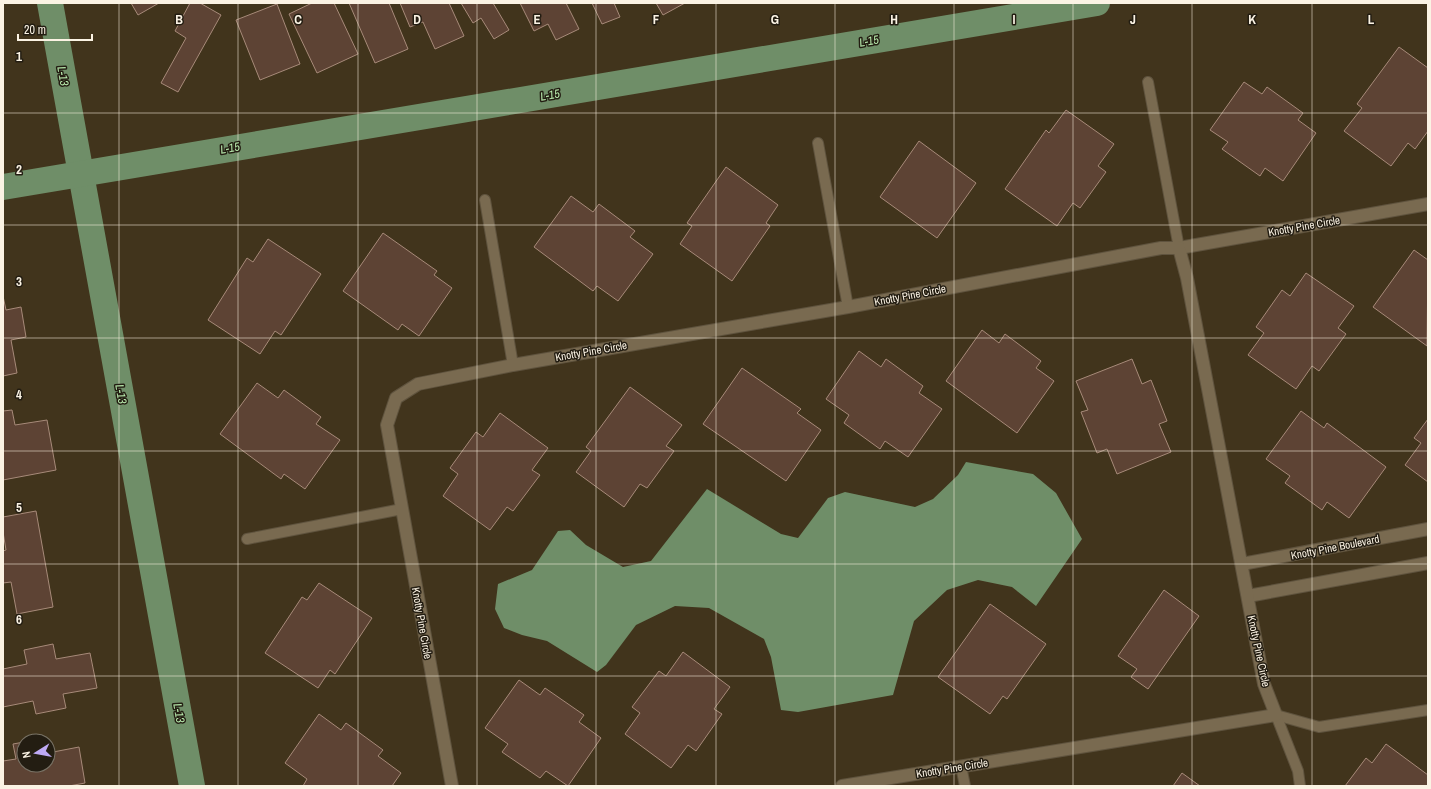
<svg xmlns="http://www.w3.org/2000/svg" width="1431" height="789" font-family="'Archivo Narrow',sans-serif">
<rect width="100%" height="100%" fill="#41341c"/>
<!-- water -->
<path fill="#6f8e68" d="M966 462 1033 474 1056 493 1082 539 1036 606 1012 587 978 580 947 590 914 621 893 695 798 712 781 710 771 657 764 639 709 608 675 606 636 625 606 665 597 672 547 641 522 635 504 628 495 609 498 584 532 570 558 531 570 530 586 545 623 567 651 561 707 489 781 534 798 538 828 498 845 492 915 507 933 499 958 475Z"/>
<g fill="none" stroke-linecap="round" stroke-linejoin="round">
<!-- canal -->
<g stroke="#6f8e68" stroke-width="26">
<path d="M50 3 192 786"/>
<path d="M3 187 1097 3"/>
</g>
</g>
<!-- building -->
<g fill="#5d4334" stroke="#a78a79">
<path d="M131 3H159L138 15Z"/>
<path d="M190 3H200L221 15 178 92 161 83 186 38 175 31Z"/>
<path d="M312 3H334L358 54 317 73 289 14Z"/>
<path d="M349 3H389L408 49 375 63Z"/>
<path d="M400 3H449L464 36 435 49 423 22 410 27Z"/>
<path d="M461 3H493L509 30 494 39 481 18 473 23Z"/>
<path d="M520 3H566L579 29 556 40 548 24 534 31Z"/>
<path d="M592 3H614L620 17 602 24Z"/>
<path d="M656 3H685L663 15Z"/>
<path d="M277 4 300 64 260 80 236 20Z"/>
<path d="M1399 47 1428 68V131L1415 149 1408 143 1391 166 1344 131 1362 108 1357 104Z"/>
<path d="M1244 82 1262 94 1267 87 1303 113 1298 120 1316 133 1283 181 1265 168 1260 176 1222 149 1228 142 1210 130Z"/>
<path d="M1066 110 1114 144 1098 166 1106 172 1080 208 1073 203 1057 226 1005 189 1046 130 1049 133Z"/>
<path d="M919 141 976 183 937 238 880 197Z"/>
<path d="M726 167 778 205 766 223 770 226 732 281 680 244 692 226 687 223Z"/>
<path d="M571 196 593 212 599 204 635 231 630 237 653 254 618 301 597 286 593 291 534 247Z"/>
<path d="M383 233 437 271 434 275 452 288 419 336 402 324 398 330 343 291Z"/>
<path d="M268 239 321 274 281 335 275 331 260 354 208 320 247 258 253 262Z"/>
<path d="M1414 250 1428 260 1427 346 1373 307Z"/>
<path d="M1306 273 1354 306 1338 328 1346 334 1319 371 1312 366 1296 389 1248 355 1264 333 1256 327 1282 290 1290 296Z"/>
<path d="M3 296 6 310 21 307 26 337 11 340 17 373 3 376Z"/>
<path d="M982 330 999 343 1005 334 1041 361 1036 368 1054 381 1017 433 946 381Z"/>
<path d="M859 351 881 367 886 359 923 386 919 393 942 409 908 457 885 441 880 449 844 423 849 415 826 399Z"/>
<path d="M1132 359 1142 384 1151 380 1167 421 1159 424 1171 452 1117 474 1107 449 1097 453 1081 412 1088 410 1076 381Z"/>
<path d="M742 368 801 409 797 413 821 430 786 481 703 424Z"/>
<path d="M257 383 278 398 284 390 321 417 316 424 340 440 305 489 284 474 281 479 220 434Z"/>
<path d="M630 387 682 425 666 446 674 451 647 488 640 484 624 507 576 472 591 451 586 447Z"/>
<path d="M12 410 15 425 47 420 56 470 3 480V411Z"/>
<path d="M1301 411 1324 428 1327 423 1386 467 1349 518 1327 502 1322 510 1285 483 1290 476 1266 459Z"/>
<path d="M500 413 548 448 532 470 540 475 513 511 507 507 490 530 443 496 458 474 450 468 476 432 483 437Z"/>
<path d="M1428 419V482L1405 465 1421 443 1414 438Z"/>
<path d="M36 511 53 607 17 614 11 582 3 583V551L6 550 3 532V517Z"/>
<path d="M319 583 372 618 335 674 330 670 318 688 265 653 302 597 307 600Z"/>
<path d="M1164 590 1199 616 1148 689 1131 677 1137 669 1118 656Z"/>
<path d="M990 604 1046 644 1007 699 1003 696 990 714 938 677Z"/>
<path d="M53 644 56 659 90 653 97 688 63 694 66 708 36 714 33 701 3 707V669L27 664 24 650Z"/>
<path d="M683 652 730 687 714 709 722 714 696 751 688 745 671 768 625 734 640 713 632 707 659 671 666 676Z"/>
<path d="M519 680 540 695 545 688 584 715 579 722 601 738 568 786 546 771 540 778 502 752 508 744 485 728Z"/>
<path d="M319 714 341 730 346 723 383 750 378 756 401 773 392 786H303L307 779 285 763Z"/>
<path d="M24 742V765H48V753L79 747 85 783 69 786H3V761L16 759 13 744Z"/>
<path d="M1386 744 1428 775V786H1345L1366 758 1372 763Z"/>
<path d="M1182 773 1200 786H1173Z"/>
</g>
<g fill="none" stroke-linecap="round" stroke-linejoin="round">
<!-- lane casing -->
<g stroke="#5f533e" stroke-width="12">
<g id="lane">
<path d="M1148 82 1179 248"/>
<path d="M818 143 848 307"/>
<path d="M485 200 513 365"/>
<path d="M247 539 402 509"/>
<path d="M1276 715 1319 727 1428 710"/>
<path d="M1276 715 1298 771 1300 786"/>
<path d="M961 766 965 786"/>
</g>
</g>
<!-- street casing -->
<g stroke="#5f533e" stroke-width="14">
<g id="street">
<path d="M1179 248 1428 204"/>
<path d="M1242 564 1428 529"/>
<path d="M1248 596 1428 563"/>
<path d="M452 786 387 425 396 398 418 384 513 365 848 307 1161 248H1179L1187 278 1264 684 1276 715 842 786"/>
</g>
</g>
<!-- lane -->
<use href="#lane" stroke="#796a50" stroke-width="10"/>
<!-- street -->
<use href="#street" stroke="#796a50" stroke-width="12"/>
</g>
<!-- grid -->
<path fill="none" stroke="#fbf3e4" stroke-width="1" stroke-opacity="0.55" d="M119 3V786M238 3V786M358 3V786M477 3V786M596 3V786M716 3V786M835 3V786M954 3V786M1073 3V786M1192 3V786M1312 3V786M3 113H1428M3 225H1428M3 338H1428M3 451H1428M3 564H1428M3 676H1428"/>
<g text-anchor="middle" stroke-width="3" stroke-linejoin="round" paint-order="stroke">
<!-- street labels -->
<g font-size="11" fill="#fbf3e4" stroke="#231d12">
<text transform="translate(1304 226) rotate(-10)" y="4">Knotty Pine Circle</text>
<text transform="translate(910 295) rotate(-11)" y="4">Knotty Pine Circle</text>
<text transform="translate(591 351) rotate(-10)" y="4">Knotty Pine Circle</text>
<text transform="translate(1335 547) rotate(-11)" y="4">Knotty Pine Boulevard</text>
<text transform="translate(422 623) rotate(80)" y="4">Knotty Pine Circle</text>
<text transform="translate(1259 651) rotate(78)" y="4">Knotty Pine Circle</text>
<text transform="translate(952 768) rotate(-9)" y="4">Knotty Pine Circle</text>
</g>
<!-- water labels -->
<g font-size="12" font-style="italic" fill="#b9ebae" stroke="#231d12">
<text transform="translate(869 41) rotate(-10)" y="4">L-15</text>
<text transform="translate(63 76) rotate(80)" y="4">L-13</text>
<text transform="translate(550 95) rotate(-10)" y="4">L-15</text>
<text transform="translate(230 148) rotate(-10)" y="4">L-15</text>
<text transform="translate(121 394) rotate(80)" y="4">L-13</text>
<text transform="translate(179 713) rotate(80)" y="4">L-13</text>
</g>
</g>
<g font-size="13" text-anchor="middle" font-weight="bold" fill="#fbf3e4" stroke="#231d12" stroke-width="3" stroke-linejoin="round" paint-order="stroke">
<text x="179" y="24">B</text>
<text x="298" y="24">C</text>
<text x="417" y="24">D</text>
<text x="537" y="24">E</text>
<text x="656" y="24">F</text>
<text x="775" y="24">G</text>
<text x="894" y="24">H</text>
<text x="1014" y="24">I</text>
<text x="1133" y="24">J</text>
<text x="1252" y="24">K</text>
<text x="1371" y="24">L</text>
<text x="19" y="61">1</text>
<text x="19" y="174">2</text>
<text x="19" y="286">3</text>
<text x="19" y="399">4</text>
<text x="19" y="512">5</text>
<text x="19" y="624">6</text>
</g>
<!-- border -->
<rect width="1431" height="789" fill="none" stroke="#fbf3e4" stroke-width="8"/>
<!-- north arrow -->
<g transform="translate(36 753) rotate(259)"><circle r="19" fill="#231d12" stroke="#797366"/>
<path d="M0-3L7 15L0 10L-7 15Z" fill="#bea9f4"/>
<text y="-6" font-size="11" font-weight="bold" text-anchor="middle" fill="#fbf3e4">N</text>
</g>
<!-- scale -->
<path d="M18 34v6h74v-6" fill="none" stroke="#fbf3e4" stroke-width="2"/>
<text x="24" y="34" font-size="12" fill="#fbf3e4" stroke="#231d12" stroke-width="3" paint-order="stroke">20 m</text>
</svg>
